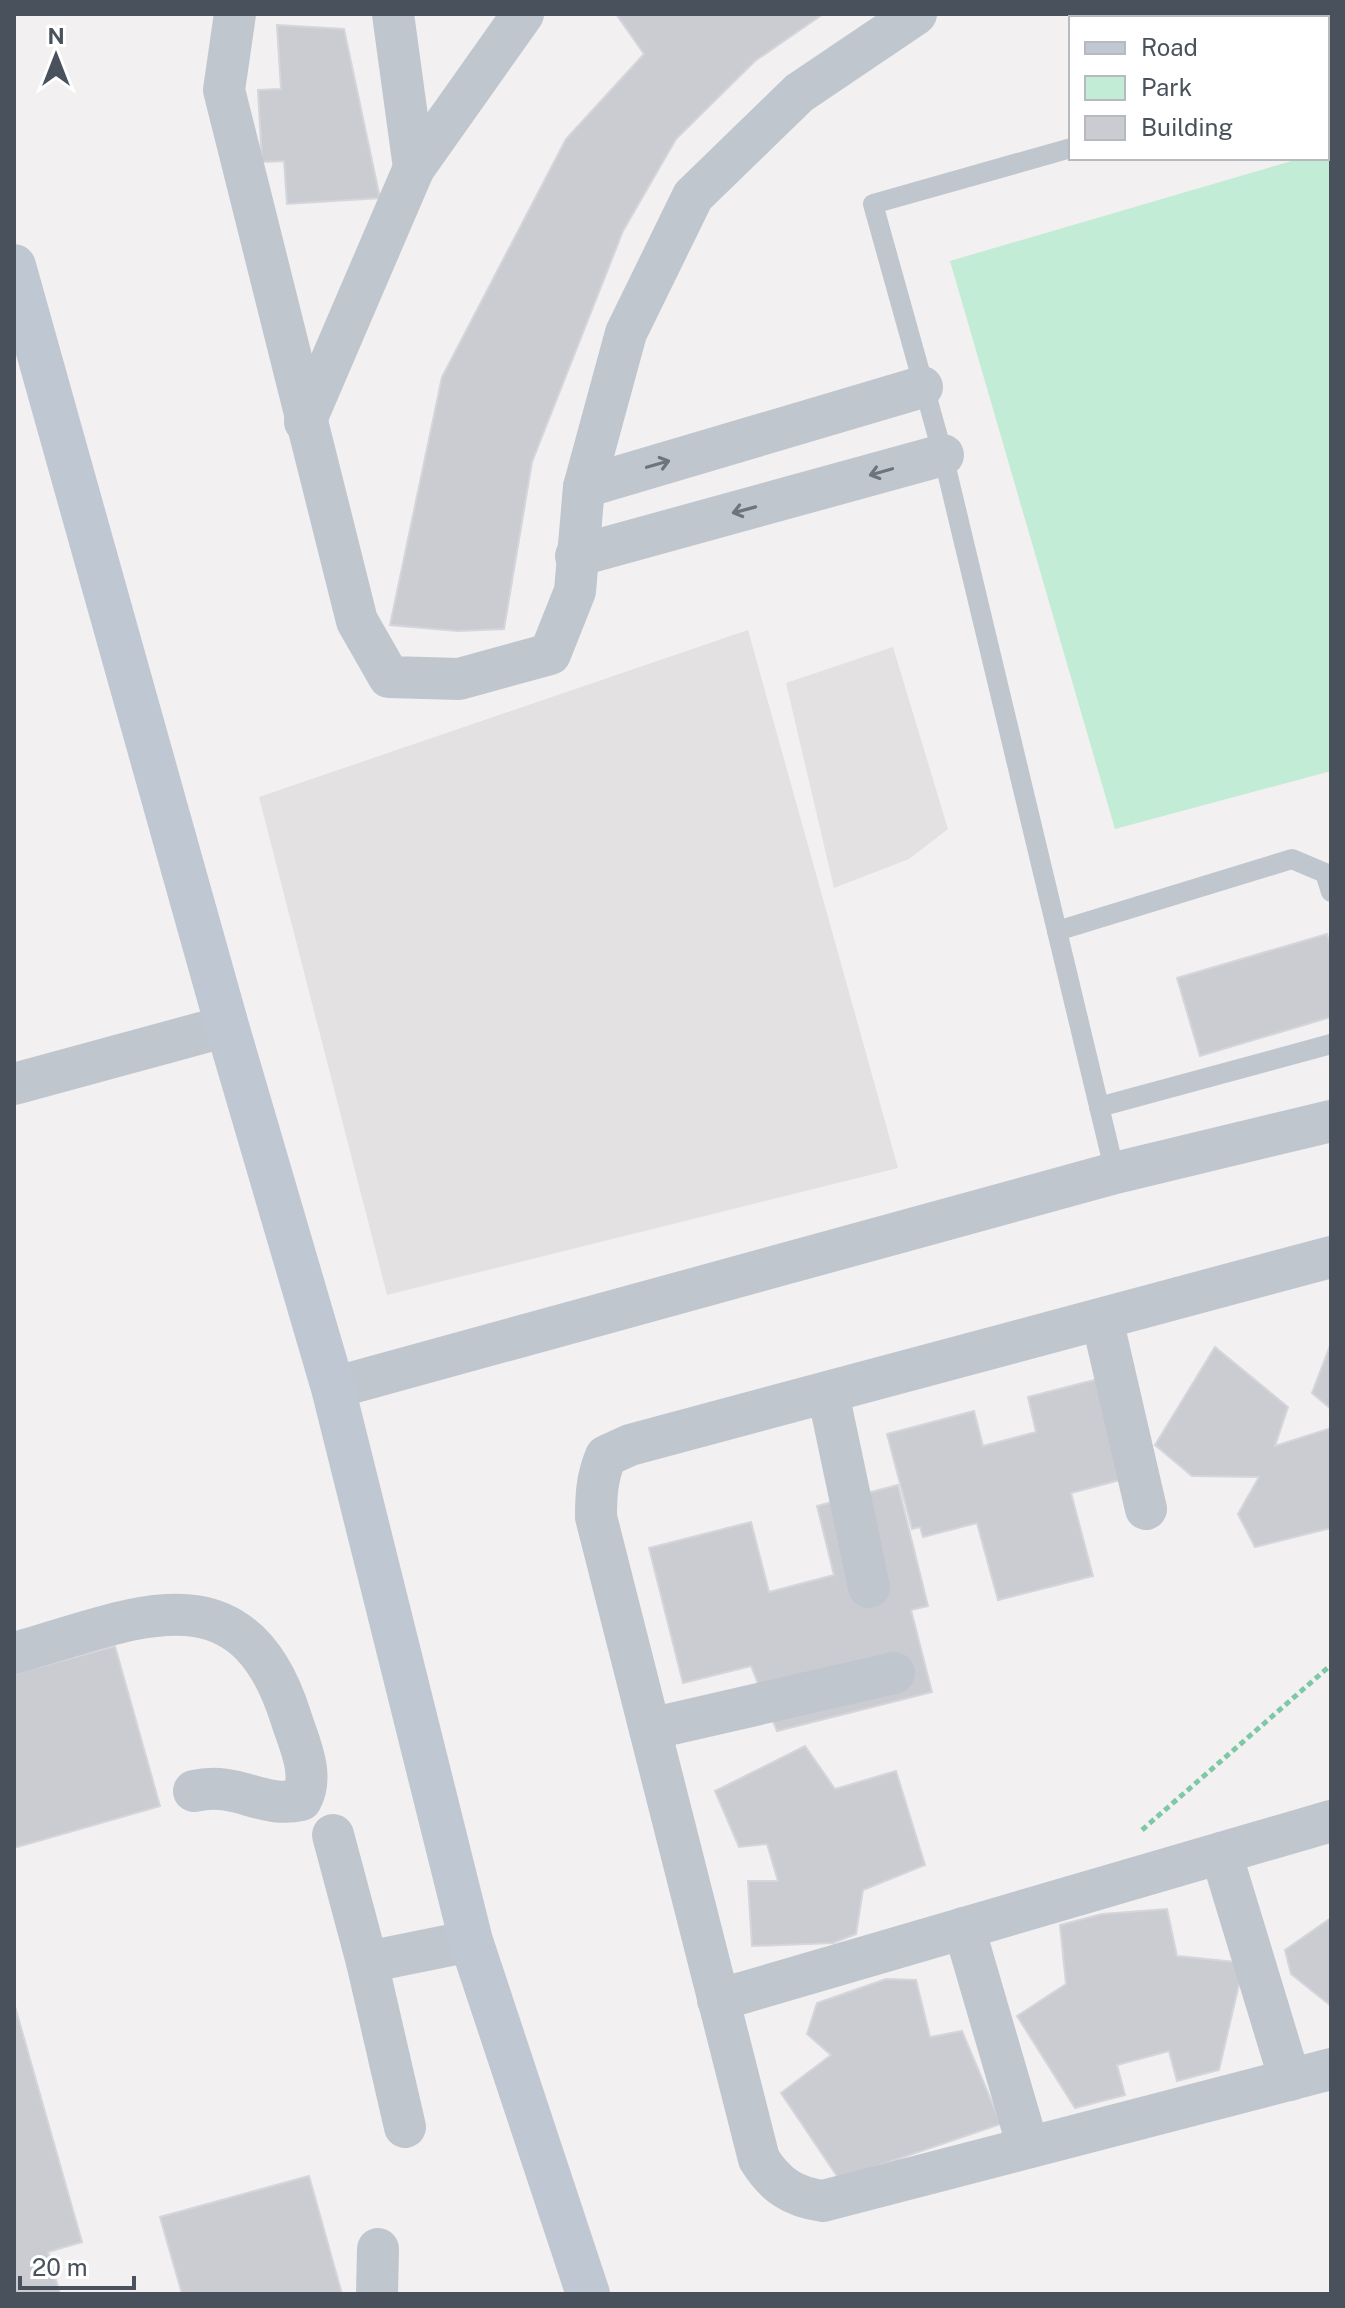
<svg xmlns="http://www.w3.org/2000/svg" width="1345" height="2308" font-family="'Public Sans',sans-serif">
<rect width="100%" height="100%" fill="#f2f0f0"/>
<!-- education -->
<g fill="#e3e1e1">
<path d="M748 630 898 1168 387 1295 259 797Z"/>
<path d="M893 647 948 829 909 859 834 888 786 683Z"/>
</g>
<!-- green -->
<path fill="#c2ecd5" d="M1331 150V771L1115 829 950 261 1302 158H1327V151Z"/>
<!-- building -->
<g fill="#caccd2" stroke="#d4d6db" stroke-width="2">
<path d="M616 14H823L755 61 676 139 623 231 532 462 504 629 458 631 390 625 442 377 566 139 644 54Z"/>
<path d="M277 25 344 29 380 198 287 204 284 161 262 162 258 90 281 89Z"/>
<path d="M1327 934 1331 947V1017L1200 1056 1177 978Z"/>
<path d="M1331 1343V1409L1312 1393Z"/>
<path d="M1215 1347 1288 1407 1275 1446 1331 1428V1528L1255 1547 1238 1514 1259 1477 1192 1476 1155 1445Z"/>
<path d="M1106 1377 1131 1477 1071 1493 1093 1576 998 1600 977 1523 923 1537 920 1527 912 1529 887 1434 974 1411 983 1446 1036 1432 1028 1397Z"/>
<path d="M898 1485 928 1606 911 1610 932 1692 777 1731 751 1666 683 1683 649 1548 751 1522 769 1592 834 1575 817 1506Z"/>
<path d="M115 1646 160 1806 14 1848V1674Z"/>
<path d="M805 1746 835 1789 896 1771 925 1865 863 1890 856 1934 833 1943 752 1946 748 1881H778L767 1844 739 1847 715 1791Z"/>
<path d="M1167 1909 1177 1956 1244 1963 1219 2070 1177 2081 1169 2051 1117 2065 1125 2095 1075 2108 1017 2016 1066 1984 1060 1925 1102 1914Z"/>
<path d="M1331 1918V2006L1291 1974 1285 1950Z"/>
<path d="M886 1979 916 1980 930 2037 962 2031 1001 2124 839 2179 781 2093 831 2055 807 2034 817 2003Z"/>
<path d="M14 2003 82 2242 48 2252 60 2294H14Z"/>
<path d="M309 2176 342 2294H182L160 2217Z"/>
</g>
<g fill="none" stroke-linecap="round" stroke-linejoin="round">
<!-- path -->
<path stroke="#7dc8a7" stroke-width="5" stroke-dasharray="6 4" stroke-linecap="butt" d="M1142 1830 1331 1665"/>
<!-- lane -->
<g stroke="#bfc6ce" stroke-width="20">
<path d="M1327 77 1331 76"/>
<path d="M1071 148 873 204 943 455 1115 1173"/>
<path d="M1057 931 1292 859 1325 873 1331 892"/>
<path d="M1099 1107 1331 1044"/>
</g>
<!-- street -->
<g stroke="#bfc6ce" stroke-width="42">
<path d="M235 14 224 90 357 621 389 677 459 679 550 654 575 591 584 487 626 333 693 196 799 93 916 14"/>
<path d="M414 168 523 14"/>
<path d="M305 422 414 168 393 14"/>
<path d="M584 487 922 387"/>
<path d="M576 556 943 455"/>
<path d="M14 1084 227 1026"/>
<path d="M1331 1257 630 1445 606 1456C597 1477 596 1495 596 1517L759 2159C775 2185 793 2197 823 2201L1331 2069"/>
<path d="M1102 1319 1146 1509"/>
<path d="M333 1388 1115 1173 1331 1121"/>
<path d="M828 1393 869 1587"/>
<path d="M14 1653C131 1621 242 1561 291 1718 299 1743 315 1775 301 1800 261 1809 238 1781 194 1791"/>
<path d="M650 1729 894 1673"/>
<path d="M333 1835 367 1962 471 1941"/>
<path d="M1221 1853 1290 2080"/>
<path d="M964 1928 1028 2147"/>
<path d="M367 1962 405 2127"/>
<path d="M718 2000 1331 1821"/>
<path d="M377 2294 378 2249"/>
</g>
<!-- secondary -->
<path stroke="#bfc7d2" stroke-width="44" d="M14 266 227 1026 333 1388 471 1941 588 2294"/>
</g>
<!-- one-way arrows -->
<defs><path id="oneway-shaft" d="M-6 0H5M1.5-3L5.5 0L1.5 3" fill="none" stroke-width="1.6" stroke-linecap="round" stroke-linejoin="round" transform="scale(2)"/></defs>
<g stroke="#6c757e">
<use href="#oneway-shaft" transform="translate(658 464) rotate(-16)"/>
<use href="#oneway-shaft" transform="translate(881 472) rotate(164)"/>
<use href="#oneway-shaft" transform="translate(744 510) rotate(165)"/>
</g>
<!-- border -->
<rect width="1345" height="2308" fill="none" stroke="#49525c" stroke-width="32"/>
<!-- legend -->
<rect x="1069" y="16" width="260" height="144" fill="#ffffff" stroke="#b6babe" stroke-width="2"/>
<rect x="1085" y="42" width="40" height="12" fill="#bfc7d2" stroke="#b6babe" stroke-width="2"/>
<text x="1141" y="56" font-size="24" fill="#49525c">Road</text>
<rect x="1085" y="76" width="40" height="24" fill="#c2ecd5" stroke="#b6babe" stroke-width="2"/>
<text x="1141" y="96" font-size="24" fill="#49525c">Park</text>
<rect x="1085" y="116" width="40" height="24" fill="#caccd2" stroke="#b6babe" stroke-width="2"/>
<text x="1141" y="136" font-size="24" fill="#49525c">Building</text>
<!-- north arrow -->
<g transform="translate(56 56)" stroke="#ffffff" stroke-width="6" paint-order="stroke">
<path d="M0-6L14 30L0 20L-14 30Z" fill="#49525c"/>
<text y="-12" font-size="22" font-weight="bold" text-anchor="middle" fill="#49525c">N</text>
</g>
<!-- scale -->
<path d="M20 2276v12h114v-12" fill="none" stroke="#49525c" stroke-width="4"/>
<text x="32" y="2276" font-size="24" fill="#49525c" stroke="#ffffff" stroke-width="6" paint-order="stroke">20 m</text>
</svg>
